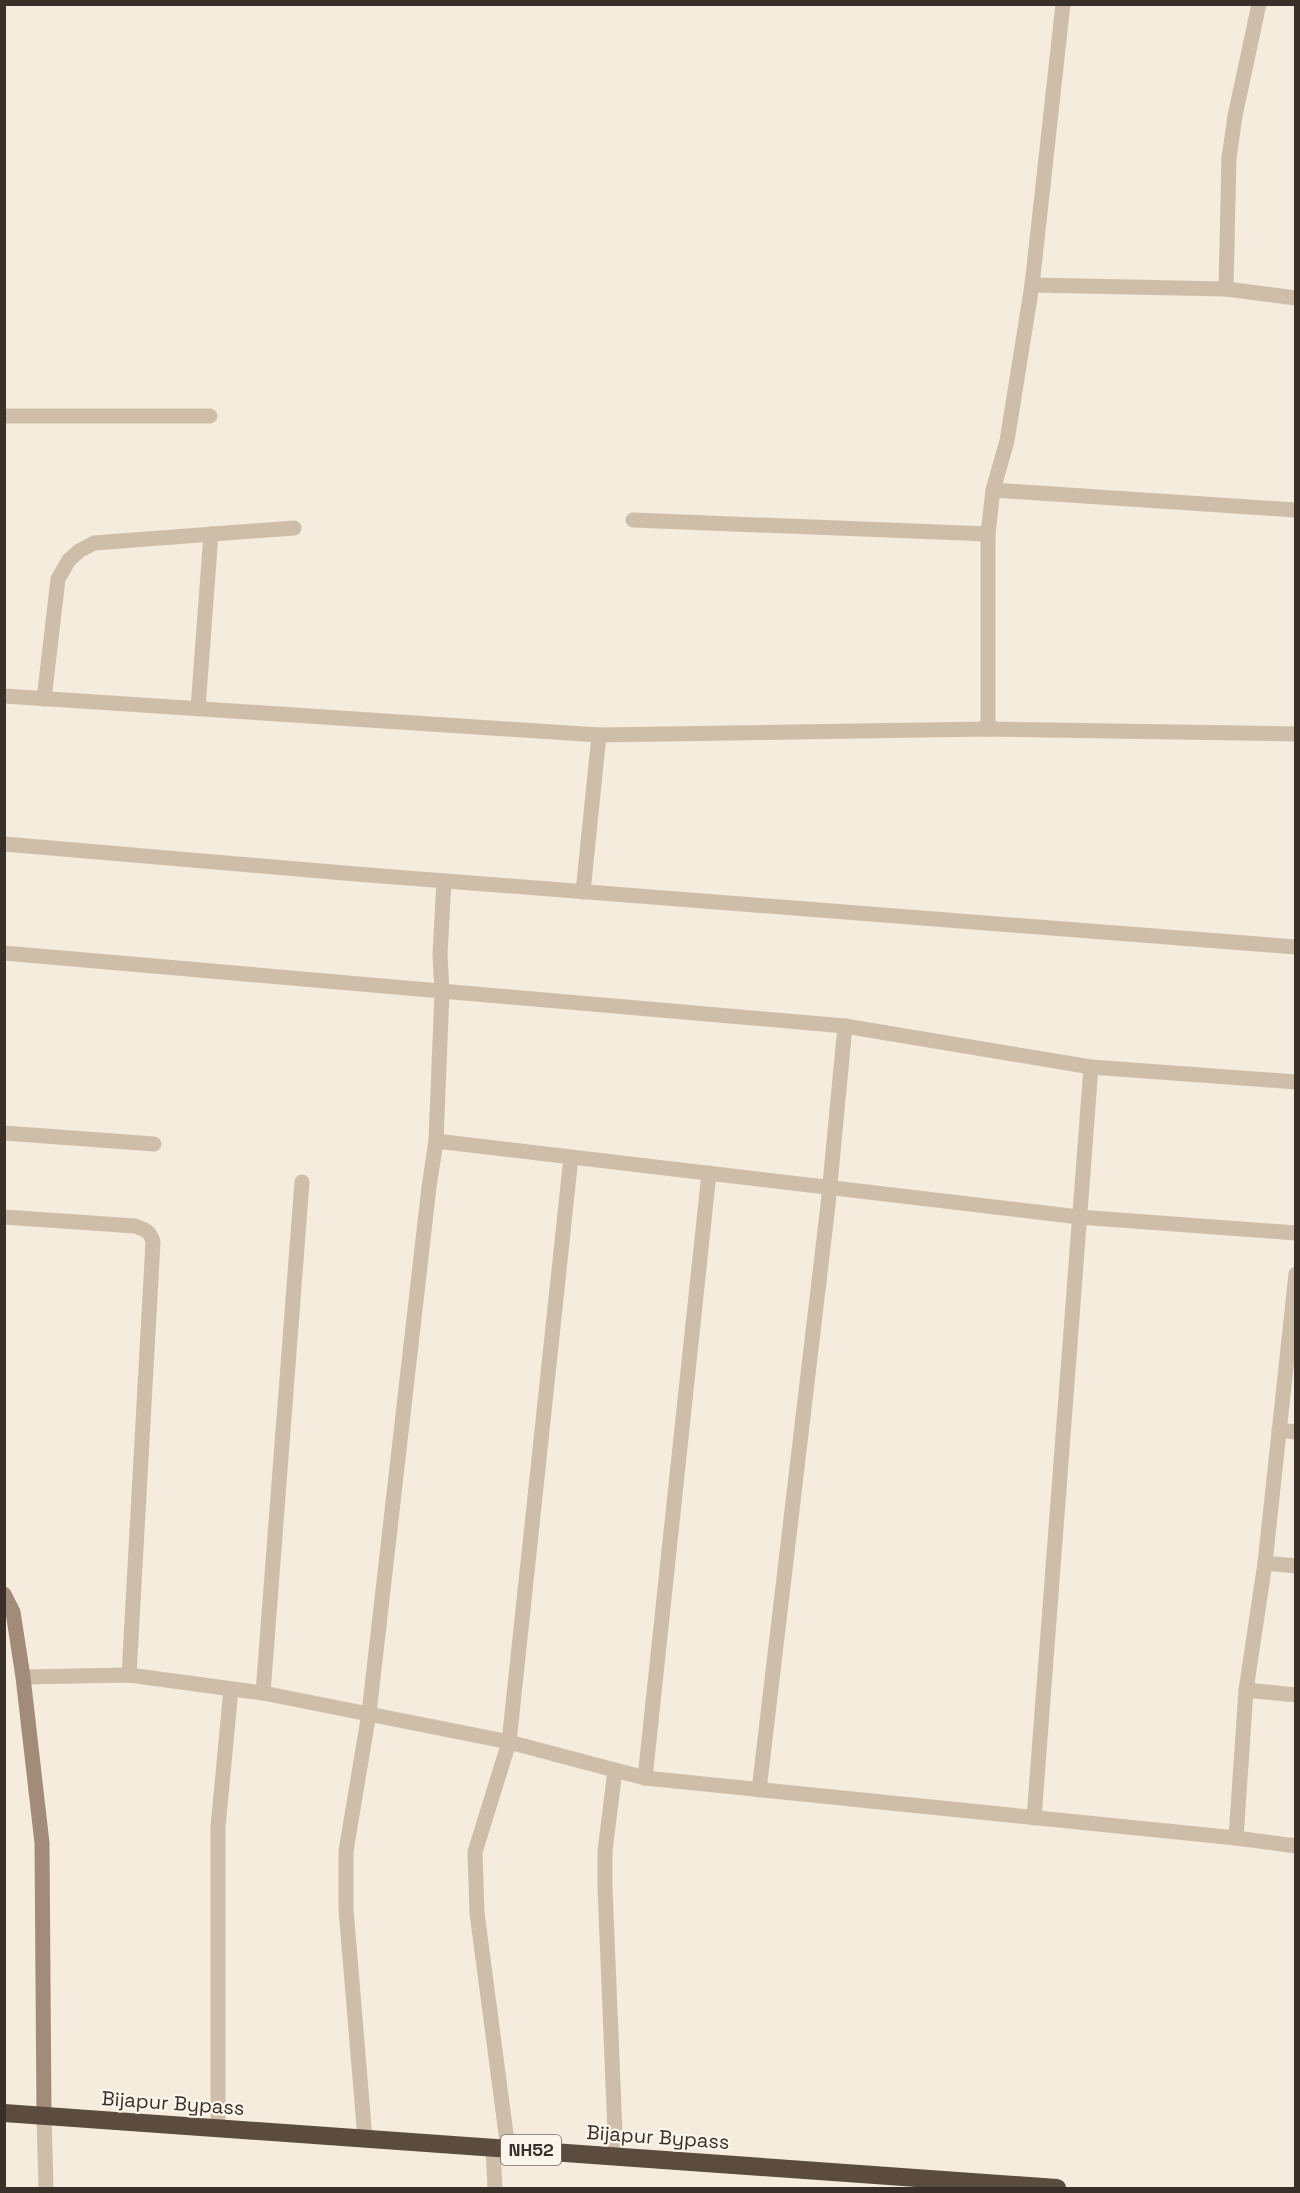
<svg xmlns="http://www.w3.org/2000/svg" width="1300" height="2193" font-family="'Space Grotesk',sans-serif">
<rect width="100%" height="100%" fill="#f5ecde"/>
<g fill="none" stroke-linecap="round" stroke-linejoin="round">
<!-- street -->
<g stroke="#cebda8" stroke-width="15">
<path d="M1032 285 1226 289 1296 298"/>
<path d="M1226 289 1229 158 1235 116 1259 4"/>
<path d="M4 416H210"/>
<path d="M993 490 1007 441 1032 285 1063 4"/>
<path d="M633 520 988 534"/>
<path d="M4 696 599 735"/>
<path d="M44 699 58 579 69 560 79 551 94 543 294 528"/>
<path d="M198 708 211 534"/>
<path d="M988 729V534L993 490 1296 510"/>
<path d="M4 844 356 874 1296 947"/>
<path d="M583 892 599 735 988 729 1296 734"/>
<path d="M4 953 845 1026 1091 1067 1296 1082"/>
<path d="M4 1133 154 1144"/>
<path d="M436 1141 1079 1217 1296 1233"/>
<path d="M4 1217 135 1226C146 1230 150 1231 153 1242L129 1675"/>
<path d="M1279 1430 1296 1432"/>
<path d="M1265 1563 1296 1566"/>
<path d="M23 1677 129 1675 263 1693 509 1742 571 1157"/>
<path d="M1246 1690 1296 1695"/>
<path d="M263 1693 302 1182"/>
<path d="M615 1770 605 1851V1888L616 2157"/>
<path d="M645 1778 709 1173"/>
<path d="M759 1790 828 1205 845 1026"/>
<path d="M1034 1818 1091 1067"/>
<path d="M1236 1838 1246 1690 1265 1563 1296 1274"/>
<path d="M44 2116 46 2188"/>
<path d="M218 2128V1827L231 1689"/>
<path d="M365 2139 346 1909V1851L369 1713 429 1187 436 1141 442 992 440 954 444 881"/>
<path d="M493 2148 495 2188"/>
<path d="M508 2149 477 1913 475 1852 509 1742 645 1778 1236 1838 1296 1846"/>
</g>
<!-- secondary -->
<path stroke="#a28c79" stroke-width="15" d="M4 1594 13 1612 23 1677 42 1843 44 2116"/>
<!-- highway -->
<path stroke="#5c4b3f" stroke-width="18" d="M4 2113 1057 2188"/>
</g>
<g text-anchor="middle" stroke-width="4.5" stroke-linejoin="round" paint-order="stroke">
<!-- shield labels -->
<rect fill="#fbf5eb" stroke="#746b63" stroke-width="1.5" x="501" y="2135" width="60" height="30" rx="4.5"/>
<g font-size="18" font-weight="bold" fill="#3a3029">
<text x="531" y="2156">NH52</text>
</g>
<!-- street labels -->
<g font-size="20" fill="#3a3029" stroke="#fbf5eb">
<text transform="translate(173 2103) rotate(4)" y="7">Bijapur Bypass</text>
<text transform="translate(658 2137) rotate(4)" y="7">Bijapur Bypass</text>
</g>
</g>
<!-- border -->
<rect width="1300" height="2193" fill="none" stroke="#3a3029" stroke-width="12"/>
</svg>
